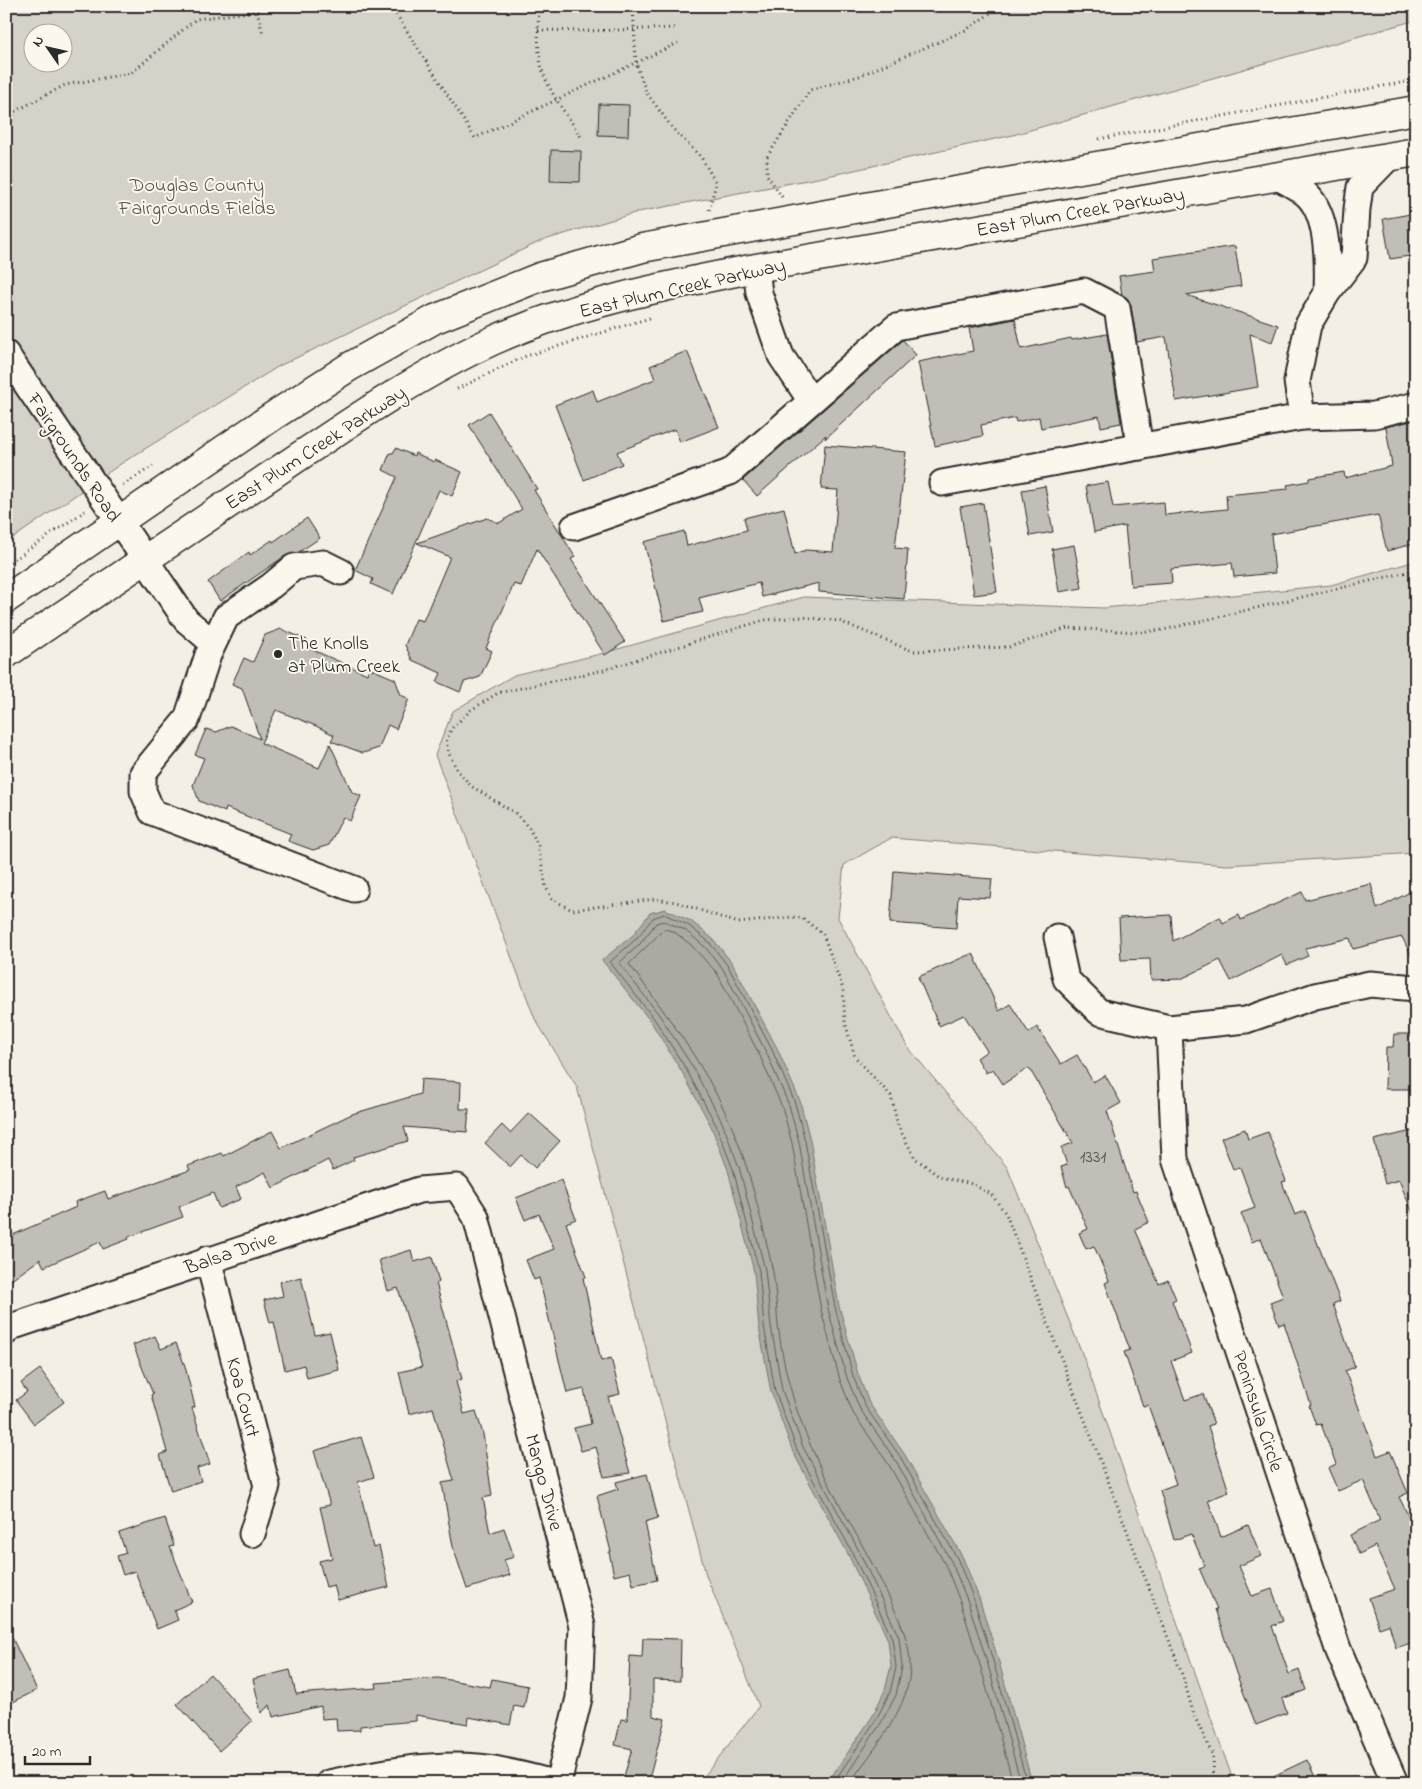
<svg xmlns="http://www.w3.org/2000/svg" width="1422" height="1789" font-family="'Indie Flower',sans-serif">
<rect width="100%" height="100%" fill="#f3efe4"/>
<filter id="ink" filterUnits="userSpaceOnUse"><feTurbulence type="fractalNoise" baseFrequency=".02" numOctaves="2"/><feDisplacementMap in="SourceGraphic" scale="10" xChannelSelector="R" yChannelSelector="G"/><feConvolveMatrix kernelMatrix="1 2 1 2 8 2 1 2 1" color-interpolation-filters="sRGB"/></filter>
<g filter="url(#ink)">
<!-- green -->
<g fill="#d5d2c9" stroke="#807e7a" fill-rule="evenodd">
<path d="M6 6H1416V20L1013 135 823 177 638 212 541 241 279 366 122 463 6 543ZM32 32H62V62H32Z"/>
<path d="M1416 561V853L1227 865 891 838 844 865 838 918 907 1046 1007 1167 1082 1353 1234 1783H703L705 1775 759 1706 706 1575 577 1087 535 1019 435 755 453 711 514 675 600 654 804 597 1104 608 1331 585Z"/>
</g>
<!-- water -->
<path fill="#aca9a2" stroke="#787772" d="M665 909 691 921 713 939 732 963 777 1048 800 1101 810 1140 839 1306 858 1374 869 1403 905 1455 963 1558 979 1598 999 1662 1032 1783H827L872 1717 885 1690 891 1666 888 1640 848 1554 793 1452 771 1392 759 1327 754 1272 728 1170 711 1126 682 1072 651 1022 602 960 632 936 650 913Z"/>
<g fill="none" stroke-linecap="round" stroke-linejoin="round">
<!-- shore -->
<g stroke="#5f5d5b" stroke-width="1">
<path d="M833 1783 876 1720 890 1692 896 1667 892 1638 852 1552 797 1450 775 1391 764 1326 759 1271 733 1169 716 1125 686 1069 655 1020 610 962 636 939 653 918 664 914 688 925 709 942 728 966 772 1050 795 1103 805 1141 835 1307 853 1376 865 1406 901 1458 958 1560 974 1600 994 1664 1027 1783"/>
<path d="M841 1783 881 1723 896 1695 902 1667 899 1637 858 1549 803 1447 782 1390 771 1326 765 1270 739 1167 722 1122 692 1066 660 1016 619 963 640 944 656 923 664 921 685 930 705 947 723 969 766 1052 789 1105 799 1142 828 1309 847 1378 860 1409 896 1461 952 1563 968 1602 988 1665 1021 1783"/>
<path d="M850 1783C873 1749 912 1707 910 1663 909 1637 897 1615 886 1591 862 1541 831 1494 809 1442 793 1404 783 1366 778 1325 776 1306 776 1286 772 1267 761 1218 749 1165 729 1120 703 1062 666 1014 629 964L664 929 673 931 690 944 717 973 760 1056 782 1107 792 1143 821 1310 840 1380 853 1413 889 1465 946 1566 961 1604 981 1668 1013 1783"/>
</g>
</g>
<!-- building -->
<g fill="#c0beb6" stroke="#2b2b2b">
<path d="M599 104 629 105 628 136 598 135Z"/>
<path d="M551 150 581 151 580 182 550 181Z"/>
<path d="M1416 213V255L1390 259 1383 219Z"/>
<path d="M1235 246 1241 286 1186 295 1278 325 1272 342 1250 334 1258 387 1176 401 1166 337 1137 342 1131 306 1128 299 1122 295 1119 276 1155 271 1153 258Z"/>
<path d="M1015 319 1021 349 1071 338 1072 340 1107 334 1121 423 1101 427 1099 416 1041 428 1039 417 1016 422 1015 418 981 425 983 436 935 446 918 362 973 351 969 328Z"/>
<path d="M903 340 916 355 825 439 826 435 757 496 743 480Z"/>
<path d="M687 351 719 427 680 442 675 429 617 452 622 464 584 480 555 405 593 390 597 402 655 379 650 366Z"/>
<path d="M489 412 537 489 534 490 575 557 571 559 625 642 605 655 537 549 521 586 514 584 486 648 492 651 480 677 464 682 460 692 437 682 441 673 412 660 405 645 416 619 423 621 450 557 417 543 487 518 499 523 522 509 469 425Z"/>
<path d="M1416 420V543L1387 551 1378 515 1271 534 1275 573 1234 577 1232 563 1171 569 1172 583 1131 586 1125 526 1094 532 1086 486 1108 482 1113 507 1164 502 1165 515 1227 509 1226 495 1288 489 1287 485 1309 481V478L1344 472 1345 478 1392 466 1386 427Z"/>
<path d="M825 445 906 452 895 548 908 549 904 599 819 592V583L762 597 759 583 699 598 703 612 664 621 644 542 684 531 687 546 747 530 744 518 784 508 795 554 806 550 833 552 838 490 821 489Z"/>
<path d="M396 448 414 456 415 453 434 462 435 460 462 472 452 496 439 490 393 594 371 584 373 579 355 570 397 477 383 470 390 453H393Z"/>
<path d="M1045 486 1053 532 1030 536 1022 490Z"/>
<path d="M983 503 997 592 974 595 960 507Z"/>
<path d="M307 518 320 538 299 552 285 556 220 601 208 582 249 552 250 555 272 540 273 542Z"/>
<path d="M1074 545 1082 588 1059 592 1052 549Z"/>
<path d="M281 629 307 640 304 646 367 674 369 668 395 679 401 695 409 699 396 729 388 725 379 748 363 753 331 741 334 735 316 726 276 710 261 743 319 768 330 744 352 792 361 796 350 821 343 817 329 845 313 850 288 841 291 834 226 808 225 812 199 801 193 785 204 758 195 755 206 729 216 732 231 726 260 739 242 688 232 684 244 658 253 662 265 635Z"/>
<path d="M894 871 992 879 990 898 958 896 956 928 890 923Z"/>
<path d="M1371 884 1377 909 1416 889V965L1402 937 1353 949 1350 938 1305 948 1308 956 1287 965 1282 955 1231 981 1220 960 1181 979 1151 980 1150 959 1121 960 1119 918 1171 915 1173 941 1220 917 1223 923 1239 915 1241 920 1302 892 1305 900Z"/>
<path d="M973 953 999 1011 1010 1004 1029 1033 1037 1027 1061 1064 1077 1055 1093 1082 1105 1075 1121 1103 1107 1111 1133 1192 1136 1191 1149 1222 1135 1229 1159 1284 1168 1280 1176 1299 1172 1301 1192 1353 1171 1361 1185 1400 1203 1394 1214 1424 1208 1426 1229 1492 1208 1500 1221 1537 1248 1525 1261 1556 1239 1566 1252 1596 1272 1589 1283 1621 1272 1626 1289 1674 1299 1670 1306 1690 1282 1699 1287 1713 1256 1725 1236 1673 1215 1609H1217L1199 1568 1205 1566 1191 1534 1174 1540 1160 1490 1176 1484 1148 1405 1143 1406 1124 1352 1130 1350 1105 1283 1109 1281 1094 1246 1086 1249 1079 1233 1088 1229 1069 1186 1067 1187 1061 1167 1067 1165 1061 1147 1073 1143 1029 1068 1003 1084 993 1069 986 1073 977 1058 987 1051 964 1015 939 1026 918 977Z"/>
<path d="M1394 1034H1416V1089H1385L1386 1047H1393Z"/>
<path d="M421 1079 461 1082 460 1109H469L467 1132 404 1127 408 1141 353 1157 354 1160 333 1170 328 1160 273 1188 265 1172 236 1187 241 1199 219 1208 213 1193 179 1207 183 1217 128 1237 129 1239 103 1249 100 1242 44 1267 40 1259 6 1284V1238L76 1207 75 1202 105 1191 108 1199 190 1170 188 1166 222 1153 224 1156 272 1131 281 1148 352 1114 420 1094Z"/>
<path d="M529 1113 560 1141 535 1168 521 1155 510 1167 485 1143 502 1125 510 1133Z"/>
<path d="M1245 1129 1248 1139 1268 1132 1286 1181 1282 1182 1295 1215 1305 1211 1340 1301 1333 1304 1355 1367 1345 1371 1377 1456 1390 1451 1408 1493 1399 1497 1416 1531V1641L1396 1648 1389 1624 1379 1628 1369 1598 1395 1589 1375 1546 1359 1554 1350 1535 1380 1520 1363 1480 1338 1491 1328 1468 1336 1464 1321 1424 1316 1425 1309 1406 1311 1405 1284 1323 1279 1325 1270 1302 1283 1297 1261 1238 1252 1242 1241 1213 1255 1208 1240 1167 1233 1169 1221 1138Z"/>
<path d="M1416 1130V1219H1415L1399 1180 1385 1184 1374 1140Z"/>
<path d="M561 1180 576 1219 566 1223 586 1277 583 1278 601 1361 611 1358 620 1394 608 1397 630 1473 604 1477 596 1447 581 1451 574 1428 591 1424 584 1389 567 1393 539 1278 534 1280 526 1260 554 1249 539 1214 525 1220 516 1198Z"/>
<path d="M411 1250 414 1262 432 1257 439 1282 436 1283 462 1379 456 1381 464 1414 476 1411 483 1434 492 1496 483 1498 490 1533 504 1528 514 1557 504 1560 510 1575 467 1589 453 1547 442 1483 454 1481 433 1408 409 1414 399 1372 422 1367 398 1288 388 1291 379 1260Z"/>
<path d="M301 1277 315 1335 330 1332 339 1370 307 1378 304 1365 285 1370 274 1322 270 1323 264 1300 283 1296 280 1282Z"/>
<path d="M155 1336 161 1349 176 1343 185 1366 195 1407 192 1408 210 1464 197 1468 201 1481 171 1491 160 1455 167 1452 151 1395 153 1394 133 1345Z"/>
<path d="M40 1369 64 1402 34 1424 16 1400 27 1392 21 1383Z"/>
<path d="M361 1437 374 1477 358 1482 373 1548 379 1546 389 1587 338 1600 334 1585 326 1587 319 1561 332 1558 320 1507 330 1505 314 1451Z"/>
<path d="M647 1474 658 1518 645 1522 657 1580 633 1585 630 1572 614 1576 609 1552H611L597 1496 618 1489 616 1482Z"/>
<path d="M165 1518 174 1546 170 1547 192 1602 174 1610 178 1620 157 1629 135 1571 123 1575 117 1556 126 1553 119 1533Z"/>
<path d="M6 1625 37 1690 13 1702 6 1688Z"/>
<path d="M643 1638 681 1639 680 1681 653 1680V1716L665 1719 648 1783H622L632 1749 615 1745 621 1719 627 1720 630 1656 642 1657Z"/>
<path d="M290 1670 296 1694 377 1688 376 1683 438 1678 490 1687 492 1679 528 1686 524 1708 514 1706 510 1725 469 1717 468 1724 416 1715V1721L360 1726V1730L337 1731 336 1718 322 1719 321 1706 273 1717 270 1705 261 1713 253 1679Z"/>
<path d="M210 1674 252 1721 219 1751 177 1704Z"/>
<path d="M1307 1760 1318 1783H1259Z"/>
</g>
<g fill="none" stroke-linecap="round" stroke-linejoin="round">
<!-- minor casing -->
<g stroke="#2b2b2b" stroke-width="29">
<g id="minor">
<path d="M1277 176C1286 182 1299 188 1307 195 1329 216 1328 265 1327 293"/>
<path d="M756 268 759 293 781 356 811 401"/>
<path d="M6 354 186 620 213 643"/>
<path d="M1302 417 1297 381 1308 325 1327 293 1354 258 1357 209 1360 187 1389 157"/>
<path d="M942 483 1302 417 1374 415 1416 405"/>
<path d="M574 527 730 472 896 327 1084 291 1117 308 1140 447"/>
<path d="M341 572 323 563 294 567 271 586 226 617 208 655 187 719 143 773V791L152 812 354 889"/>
<path d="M1057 937 1066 979 1099 1012 1169 1028 1246 1020 1315 996 1370 984 1416 988"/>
<path d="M1169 1028 1175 1159 1338 1649 1395 1783"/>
<path d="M208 1259 267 1486 252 1534"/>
<path d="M6 1332 11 1327 419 1190 457 1187 476 1217 582 1626 579 1698 558 1783"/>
<path d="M329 1783C378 1773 428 1763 478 1767 503 1769 529 1777 554 1783"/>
</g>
</g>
<!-- major casing -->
<g stroke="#2b2b2b" stroke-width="31">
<g id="major">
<path d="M6 599 273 416 349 367 435 319 540 277 642 248 898 201 1416 110"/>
<path d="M6 654C96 592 186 532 276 472 346 425 416 376 492 341 576 303 666 286 756 268L1416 152"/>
</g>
</g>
<!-- path -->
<g stroke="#2b2b2b" stroke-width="3" stroke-dasharray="1 4" stroke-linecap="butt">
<path d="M256 6 263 35"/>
<path d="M391 6 475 138 678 43"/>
<path d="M539 6C538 26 537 50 542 69 549 93 568 116 581 137"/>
<path d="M633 6 636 63 646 92 673 129 701 157 716 183 709 211"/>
<path d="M538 30 586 31 674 28"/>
<path d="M1099 139 1416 80"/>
<path d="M6 145 14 112 65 85 131 73 196 19 258 11 264 6"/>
<path d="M782 197 767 175V157L810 90 859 76 966 30 1001 6"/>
<path d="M457 389 526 356 653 317"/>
<path d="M123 485 153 466"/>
<path d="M6 565 85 511"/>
<path d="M6 683 13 678"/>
<path d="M1214 1783 1213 1756 1194 1715 1183 1677 1006 1214 991 1194 972 1184 940 1177 915 1158 898 1126 891 1096 855 1057 845 1022 843 989 823 934 802 918 792 917 738 923 676 902 655 899 572 910 552 899 546 887 538 845 529 828 515 813 471 786 457 770 449 754 446 742 451 729 471 710 498 693 604 670 764 620 802 617 839 621 912 651 1009 647 1068 628 1137 632 1163 630 1416 570"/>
</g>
<!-- minor -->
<use href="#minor" stroke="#fbf7ec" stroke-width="25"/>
<!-- major -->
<use href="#major" stroke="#fbf7ec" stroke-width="28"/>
</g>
</g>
<!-- markers -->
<circle fill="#2b2b2b" stroke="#fbf7ec" stroke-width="2" cx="278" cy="654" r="5"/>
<g text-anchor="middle" stroke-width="4" stroke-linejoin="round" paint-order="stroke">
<!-- number labels -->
<g font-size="18" fill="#50504e">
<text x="1093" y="1162">1331</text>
</g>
<!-- park labels -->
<g font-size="20" fill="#565552" stroke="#fbf7ec">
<text x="197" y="191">Douglas County<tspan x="197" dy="23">Fairgrounds Fields</tspan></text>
</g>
<!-- street labels -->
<g font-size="20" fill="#2b2b2b" stroke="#fbf7ec">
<text transform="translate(1080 211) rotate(-10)" y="7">East Plum Creek Parkway</text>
<text transform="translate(682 287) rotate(-13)" y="7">East Plum Creek Parkway</text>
<text transform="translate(315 447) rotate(-33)" y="7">East Plum Creek Parkway</text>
<text transform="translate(75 457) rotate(56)" y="7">Fairgrounds Road</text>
<text transform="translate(230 1252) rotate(-19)" y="7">Balsa Drive</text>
<text transform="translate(244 1397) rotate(75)" y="7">Koa Court</text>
<text transform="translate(1259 1411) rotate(72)" y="7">Peninsula Circle</text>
<text transform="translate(545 1482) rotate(75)" y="7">Mango Drive</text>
</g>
<!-- poi labels -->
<g font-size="20" fill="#2b2b2b" stroke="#fbf7ec" text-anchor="start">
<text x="288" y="649">The Knolls<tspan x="288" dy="23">at Plum Creek</tspan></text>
</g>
</g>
<!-- margin -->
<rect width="1422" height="1789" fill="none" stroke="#fbf7ec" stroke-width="25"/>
<rect x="12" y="12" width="1397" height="1764" fill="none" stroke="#2b2b2b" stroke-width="2" filter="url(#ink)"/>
<!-- north arrow -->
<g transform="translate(48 48) rotate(304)"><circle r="24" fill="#fbf7ec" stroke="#a8a59f"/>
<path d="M0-4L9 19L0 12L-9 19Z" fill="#2b2b2b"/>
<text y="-8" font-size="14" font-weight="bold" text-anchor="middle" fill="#2b2b2b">N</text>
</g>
<!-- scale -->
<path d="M25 1756v8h65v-8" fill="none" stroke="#2b2b2b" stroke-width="2.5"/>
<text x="32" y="1756" font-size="15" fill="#2b2b2b" stroke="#fbf7ec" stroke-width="4" paint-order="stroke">20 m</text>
</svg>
